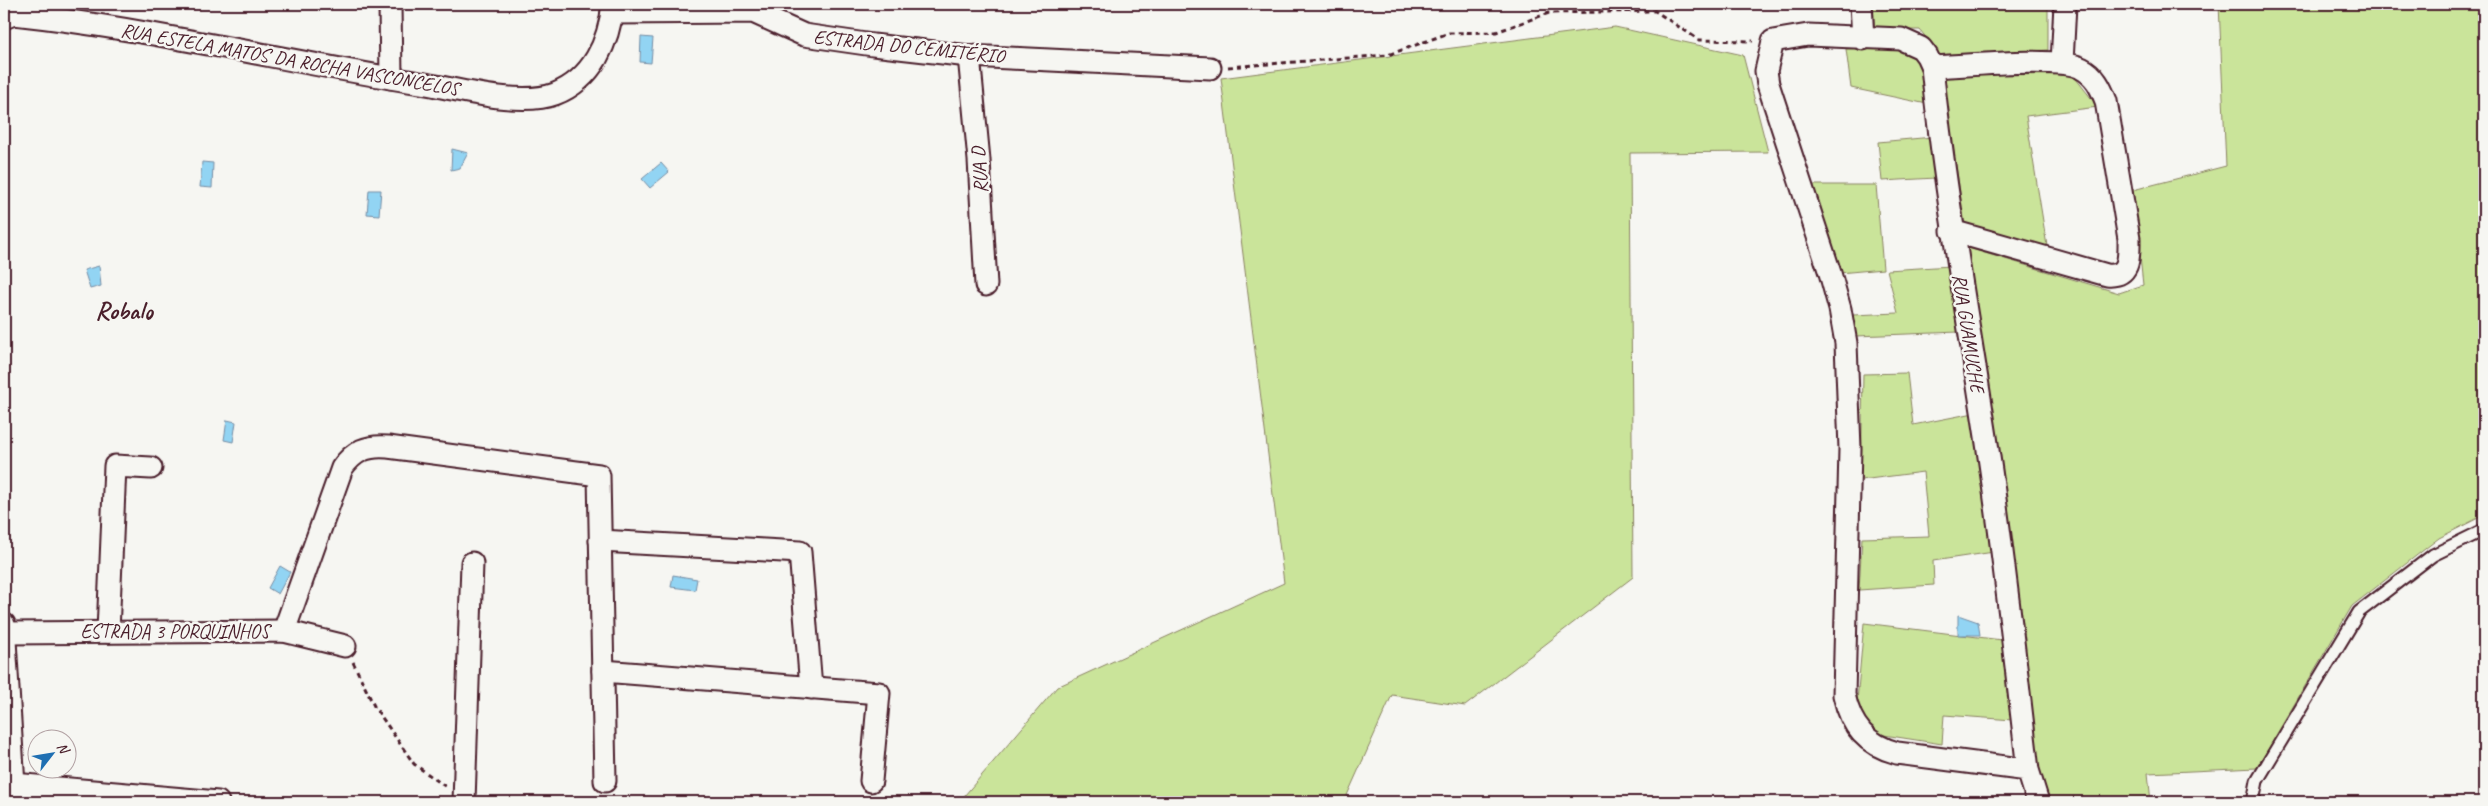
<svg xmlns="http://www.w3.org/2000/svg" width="2488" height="806" font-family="Caveat,sans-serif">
<rect width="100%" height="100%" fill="#f6f6f2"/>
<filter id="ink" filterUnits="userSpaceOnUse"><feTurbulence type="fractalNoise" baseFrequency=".02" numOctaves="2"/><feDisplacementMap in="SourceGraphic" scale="10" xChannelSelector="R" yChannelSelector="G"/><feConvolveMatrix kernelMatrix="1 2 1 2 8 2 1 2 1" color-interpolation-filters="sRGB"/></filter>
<g filter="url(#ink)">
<!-- green -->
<g fill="#cae49a" stroke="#8a8262">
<path d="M1873 4H2048V50L1941 56 1920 30H1875Z"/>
<path d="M2219 4H2484V515L2439 538 2352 606 2257 768 2148 773 2151 802H2046L2036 771 1968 248 2119 293 2143 285 2133 190 2226 166Z"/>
<path d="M1615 27 1743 55 1768 152 1630 153 1633 577 1465 706 1392 695 1344 802H959L1057 687 1284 583 1221 78Z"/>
<path d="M1901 45 1919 59 1927 104 1851 88 1846 49Z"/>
<path d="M1942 74 2073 75 2098 107 2026 116 2047 246 1965 225Z"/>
<path d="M1933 137 1936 178 1882 181 1878 142Z"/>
<path d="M1811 185H1876L1883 269 1839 273Z"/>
<path d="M1951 266 1959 332 1856 336 1853 315 1898 313 1887 270Z"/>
<path d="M1907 373 1913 425 1974 413 1994 552 1933 561 1934 585 1859 590 1862 538 1929 536 1923 472 1861 480 1863 374Z"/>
<path d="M1864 623 2002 640 2013 720 1944 715 1942 744 1871 733 1857 701Z"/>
</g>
<!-- water -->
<g fill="#92d4f3" stroke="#758ca3">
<path d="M641 37 653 38 651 63 640 62Z"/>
<path d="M452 149 468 153 460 168 451 170Z"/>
<path d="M202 162 213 163 212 188 200 187Z"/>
<path d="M661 163 669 172 650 188 642 179Z"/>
<path d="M369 190H381L379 215 367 214Z"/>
<path d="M99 266 101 286 90 289 84 270Z"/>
<path d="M227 420 236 422 233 442 224 440Z"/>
<path d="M280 566 290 572 278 594 268 588Z"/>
<path d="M673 575 697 579 695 590 671 587Z"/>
<path d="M1958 615 1978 622 1980 635H1958Z"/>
</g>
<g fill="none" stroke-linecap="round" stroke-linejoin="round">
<!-- service casing -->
<g stroke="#4a1f2b" stroke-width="15">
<path id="service" d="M2253 802 2257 781 2359 612 2433 555 2484 530"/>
</g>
<!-- minor casing -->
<g stroke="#4a1f2b" stroke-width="25">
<g id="minor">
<path d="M390 4 391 78"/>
<path d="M1861 4 1863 39"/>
<path d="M612 13 753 12 804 35 873 45 969 56 1210 68"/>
<path d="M4 18 14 14C151 29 285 61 420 83 457 89 520 107 555 94 593 79 609 42 613 4"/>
<path d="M969 56 979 160 986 285"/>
<path d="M2062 63 2065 4"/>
<path d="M1932 67C1962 66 2060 56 2081 68 2095 75 2101 88 2106 101L2129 239C2129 256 2131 277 2107 275L1952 231"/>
<path d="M600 541 800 552 811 688"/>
<path d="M4 624 15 802"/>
<path d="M284 631 342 468C354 451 367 445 388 447L599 475 605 781"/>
<path d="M108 632 115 466 151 468"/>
<path d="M4 633 284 631 345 646"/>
<path d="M603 671 879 693 871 781"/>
<path d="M2028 770 1897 753C1867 745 1851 727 1844 695L1850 449 1846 343 1840 309 1830 273 1768 84 1766 71 1773 41 1808 35 1901 39 1921 48 1927 56 1932 67C1944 183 1964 296 1982 411 2001 530 2014 650 2028 770L2038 802"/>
<path d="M13 784 218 802"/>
<path d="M464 802 472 563"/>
</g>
</g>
<!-- path -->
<g stroke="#4a1f2b" stroke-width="3" stroke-dasharray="5 4" stroke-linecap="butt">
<path d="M1228 67 1388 55 1449 33 1496 32 1549 13 1655 11 1699 40 1753 41"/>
<path d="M353 662 374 706 414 764 446 787"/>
</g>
<!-- service -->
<use href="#service" stroke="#f6f6f2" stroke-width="11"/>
<!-- minor -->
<use href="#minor" stroke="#f6f6f2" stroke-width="21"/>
</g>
</g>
<g text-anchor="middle" stroke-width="5" stroke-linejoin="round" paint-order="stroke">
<!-- street labels -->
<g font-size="20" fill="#4a1f2b" stroke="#f6f6f2">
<text transform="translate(909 46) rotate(6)" y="7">ESTRADA DO CEMITÉRIO</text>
<text transform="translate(290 59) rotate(10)" y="7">RUA ESTELA MATOS DA ROCHA VASCONCELOS</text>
<text transform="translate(979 170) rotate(-94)" y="7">RUA D</text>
<text transform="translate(1969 333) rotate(81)" y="7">RUA GUAMUCHE</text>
<text x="175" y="638">ESTRADA 3 PORQUINHOS</text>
</g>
<!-- district labels -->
<g font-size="25" font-weight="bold" fill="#4a1f2b" stroke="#f6f6f2">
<text x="124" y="319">Robalo</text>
</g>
</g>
<!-- margin -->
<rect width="2488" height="806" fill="none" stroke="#f6f6f2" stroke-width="20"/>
<rect x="10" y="10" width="2468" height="786" fill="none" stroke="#4a1f2b" stroke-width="2" filter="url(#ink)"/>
<!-- north arrow -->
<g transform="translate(52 754) rotate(59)"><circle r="24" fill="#f6f6f2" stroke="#b1a0a2"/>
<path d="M0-4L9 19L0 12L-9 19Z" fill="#1f6fb2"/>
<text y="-8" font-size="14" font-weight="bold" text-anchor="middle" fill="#4a1f2b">N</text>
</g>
</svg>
